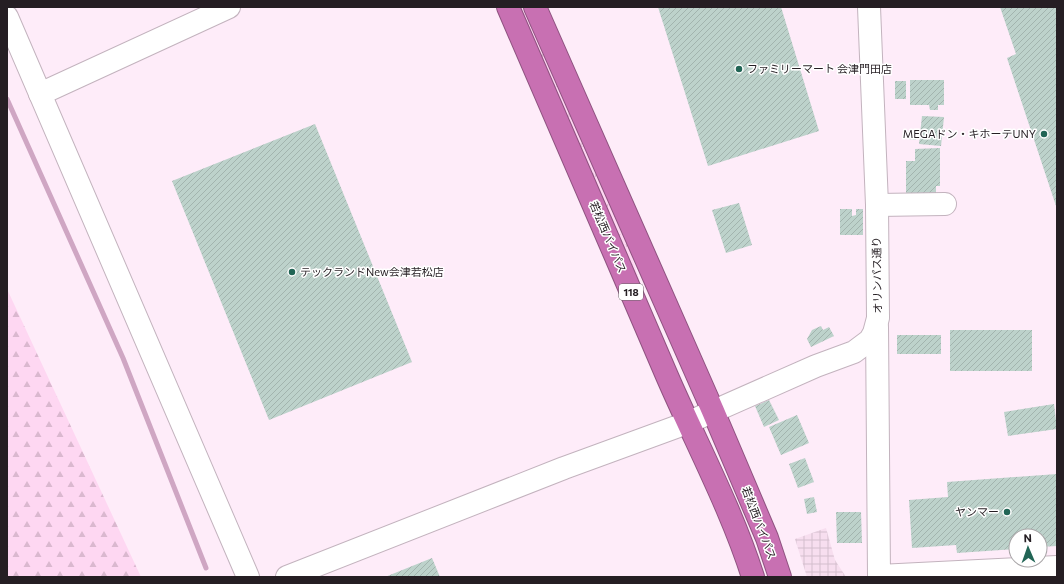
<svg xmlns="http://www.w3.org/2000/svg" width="1064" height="584" font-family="Commissioner,'Noto Sans JP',sans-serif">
<defs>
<pattern id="industrial-grid" width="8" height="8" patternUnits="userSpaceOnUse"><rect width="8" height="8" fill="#f7deef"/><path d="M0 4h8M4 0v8" fill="none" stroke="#d4becd"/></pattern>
<pattern id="grass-tufts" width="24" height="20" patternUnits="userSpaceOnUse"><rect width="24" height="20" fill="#fed7f2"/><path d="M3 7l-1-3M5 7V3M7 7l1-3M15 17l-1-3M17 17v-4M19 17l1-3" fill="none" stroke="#dab8cf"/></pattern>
<pattern id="forest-firs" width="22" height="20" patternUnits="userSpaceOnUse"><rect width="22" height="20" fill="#fed7f2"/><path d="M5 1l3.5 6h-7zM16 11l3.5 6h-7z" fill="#dab8cf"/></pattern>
<pattern id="building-hatch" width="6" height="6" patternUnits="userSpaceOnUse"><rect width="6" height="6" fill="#bdd2cb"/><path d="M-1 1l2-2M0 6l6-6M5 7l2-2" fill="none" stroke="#a2b4ae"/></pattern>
</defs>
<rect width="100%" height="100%" fill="#feecf9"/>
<!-- industrial -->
<path fill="url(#industrial-grid)" d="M826 528 835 560 846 577H807L795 539Z"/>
<!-- grass -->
<path fill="url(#grass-tufts)" d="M517 7H523L628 244 642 289 682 386Z"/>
<!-- forest -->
<path fill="url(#forest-firs)" d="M7 289 141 577H7Z"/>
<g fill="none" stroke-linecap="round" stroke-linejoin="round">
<!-- stream -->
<path stroke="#cfa6c3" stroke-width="5" d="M7 99 123 358 206 568"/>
</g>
<!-- building -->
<g fill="url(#building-hatch)">
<path d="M658 7H781L819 131 708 166Z"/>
<path d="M1000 7H1057V209L1007 58 1016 54Z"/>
<path d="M910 80H944V105H938V110H930L929 105H910Z"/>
<rect x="895" y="81" width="11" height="18"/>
<path d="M922 116 944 117 941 146 919 144Z"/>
<path d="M315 124 412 362 269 420 172 181Z"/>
<path d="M909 133H916V140L909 139Z"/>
<path d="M940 148V186H936V195H906V161H915V149Z"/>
<path d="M739 203 752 245 726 253 712 210Z"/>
<path d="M840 209H852V216L856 215V209H863V235H840Z"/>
<path d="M821 326 823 330 829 327 834 336 811 347 807 339 812 330Z"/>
<rect x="950" y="330" width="82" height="41"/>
<rect x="897" y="335" width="44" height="19"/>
<path d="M769 400 779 420 764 427 755 406Z"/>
<path d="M1054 404 1057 429 1008 436 1004 412Z"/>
<path d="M797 415 809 443 781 455 769 427Z"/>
<path d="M805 458 814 482 798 488 789 464Z"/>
<path d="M1057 474V546L1040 547V536H1016V549L957 553 956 545 912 548 909 500 948 497 947 482Z"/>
<path d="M814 497 817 512 807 514 804 499Z"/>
<path d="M836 512H861L862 543H837Z"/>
<path d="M432 558 440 577H385Z"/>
</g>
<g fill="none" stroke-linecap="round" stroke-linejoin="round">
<!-- minor casing -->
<g stroke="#c3b3be" stroke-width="24">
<g id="minor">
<path d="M7 17 248 577"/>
<path d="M40 94 229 7"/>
<path d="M877 205 945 204"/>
<path d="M877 327 879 576 1057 567"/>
<path d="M287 577 564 468 687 423 816 366 854 352 870 340 874 333 878 318 877 205 869 7"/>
</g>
</g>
<!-- highway casing -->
<g stroke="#8f5380" stroke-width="24">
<g id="highway">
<path d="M508 7C562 130 614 253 667 376 696 443 731 508 753 577"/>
<path d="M535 7 713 411 767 538 780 577"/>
</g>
</g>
<!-- minor -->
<use href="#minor" stroke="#fff" stroke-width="22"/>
<!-- highway -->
<use href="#highway" stroke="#c870b2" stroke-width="22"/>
</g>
<!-- markers -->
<g fill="#216555" stroke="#fff" stroke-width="1.5">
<circle cx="739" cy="69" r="4"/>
<circle cx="1044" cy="134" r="4"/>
<circle cx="292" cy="272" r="4"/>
<circle cx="1007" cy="512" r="4"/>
</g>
<g text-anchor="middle" stroke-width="3" stroke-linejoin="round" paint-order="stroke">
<!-- shield labels -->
<rect fill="#fff" stroke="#666265" stroke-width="1" x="619" y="284" width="24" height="16" rx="3"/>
<g font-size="10" font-weight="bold" fill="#251e23">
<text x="631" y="296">118</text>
</g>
<!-- poi labels -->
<g font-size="11" fill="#251e23" stroke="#fff" text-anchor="start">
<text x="747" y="73">ファミリーマート 会津門田店</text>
<text x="1036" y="138" text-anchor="end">MEGAドン・キホーテUNY</text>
<text x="300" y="276">テックランドNew会津若松店</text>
<text x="999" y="516" text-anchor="end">ヤンマー</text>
</g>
<!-- street labels -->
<g font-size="11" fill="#251e23" stroke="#fff">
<text transform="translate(608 237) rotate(67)" y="4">若松西バイパス</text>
<text transform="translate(877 275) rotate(-91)" y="4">オリンパス通り</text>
<text transform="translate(759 523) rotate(69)" y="4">若松西バイパス</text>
</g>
</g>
<!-- border -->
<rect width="1064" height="584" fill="none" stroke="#251e23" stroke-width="16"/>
<!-- north arrow -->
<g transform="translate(1028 548) rotate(358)"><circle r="19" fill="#ffffff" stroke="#a8a5a7"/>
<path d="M0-3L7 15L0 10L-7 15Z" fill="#216555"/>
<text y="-6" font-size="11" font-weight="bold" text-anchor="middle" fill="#251e23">N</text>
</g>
</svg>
